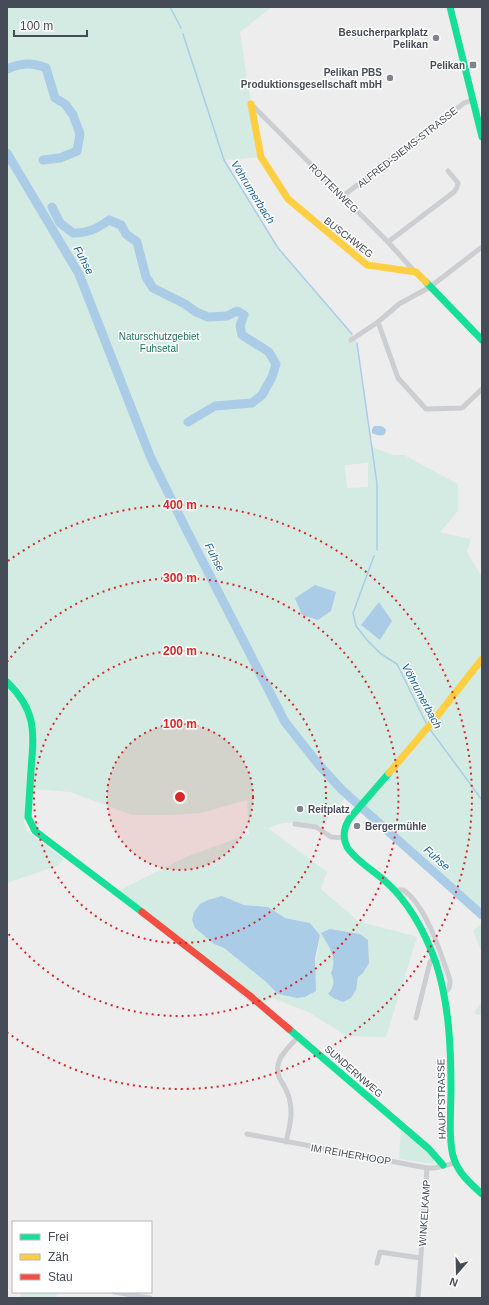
<svg xmlns="http://www.w3.org/2000/svg" width="489" height="1305" font-family="Arial,sans-serif">
<rect width="100%" height="100%" fill="#eeeded"/>
<!-- green -->
<g fill="#d3ebe2" fill-rule="evenodd">
<path d="M7 7H272L240 32 251 104 261 157 224 160 278 248 352 334 357 343 372 447 394 455H404L458 484V511L440 532 471 539 467 552 482 577V650L481 652 482 653V912L332 778 285 719H283L329 781 346 796 322 826C304 822 285 820 268 828L327 872 321 889 358 921 417 937 386 1037 347 1036 308 1012 272 998 256 1007 200 961 112 894 186 857 249 834 247 800 201 813 170 815H132L70 792 28 789 25 818 24 822 27 831 64 859 57 866 7 883ZM368 463V487L347 488 345 465ZM222 896 244 905 268 907 285 918 310 923 320 935 311 995 305 997 297 998 278 994 265 981 224 948 214 944 195 928 192 920ZM368 940 369 963 363 973 358 977 356 990 333 988 334 979 331 973 335 965 332 952Z"/>
<path d="M482 923V953L473 931Z"/>
<path d="M482 1001V1015H478L474 1013Z"/>
<path d="M401 1130 432 1157 434 1160V1164L399 1159Z"/>
<path d="M21 1292H57L56 1298H20Z"/>
</g>
<!-- water -->
<g fill="#abcce7">
<path d="M374 426C380 426 383 425 386 430L385 434C380 437 377 435 372 433V429Z"/>
<path d="M315 585 336 592 331 611 318 620 302 615 295 598Z"/>
<path d="M379 602 392 621 380 640 361 625Z"/>
<path d="M222 896 244 905 268 907 285 918 310 923 320 935 315 959 316 991 305 997 297 998 278 994 265 981 224 948 214 944 195 928 192 920 194 912 200 904 208 900Z"/>
<path d="M330 929 360 934 368 940 369 963 363 973 358 977 356 990 351 998 343 1002 333 998 328 994C334 987 335 981 331 973 338 958 329 947 321 933Z"/>
</g>
<g fill="none" stroke-linecap="round" stroke-linejoin="round">
<!-- stream -->
<g stroke="#abcce7" stroke-width="1.5">
<path d="M170 7 181 28"/>
<path d="M183 34 224 160 278 248 352 334"/>
<path d="M357 343 377 484V550"/>
<path d="M374 556 353 613 356 626 367 640 381 654 397 664 427 725"/>
<path d="M429 728 482 800"/>
</g>
<!-- river -->
<g stroke="#abcce7" stroke-width="9">
<path d="M7 69C21 63 32 62 46 68L55 98 65 104 73 115 80 134 77 151 60 158 43 160"/>
<path d="M7 153 79 274 150 456 185 527 285 722 319 765 342 790 482 915"/>
<path d="M52 207 60 223 73 233C88 233 97 229 109 220L121 225 126 234 137 242 146 277 153 288 185 304 196 312 208 317 227 316 237 311 244 315 240 326 242 335 269 352 276 364 272 377 262 395 252 403 215 406 188 422"/>
</g>
<!-- street -->
<g stroke="#ccced1" stroke-width="5">
<path d="M251 104 388 242 415 272"/>
<path d="M343 196 464 103 473 100"/>
<path d="M388 242 454 192 457 187 458 183 448 171"/>
<path d="M482 247 430 287 399 304 378 322 398 378 426 409 462 408 482 389"/>
<path d="M351 340 378 322"/>
<path d="M295 824 316 827 331 837 344 838"/>
<path d="M395 890H403C425 903 442 956 450 980 450 988 449 990 443 993"/>
<path d="M416 1018 430 962 434 958"/>
<path d="M247 1134 427 1168C438 1169 445 1165 455 1163"/>
<path d="M286 1142C289 1129 293 1115 290 1102 289 1093 284 1086 280 1079 271 1062 288 1048 298 1037"/>
<path d="M377 1263 380 1252 420 1258"/>
<path d="M114 1292 150 1298"/>
<path d="M418 1298 427 1168"/>
</g>
<!-- fast -->
<g stroke="#16e098" stroke-width="7">
<path d="M450 7 482 137"/>
<path d="M426 282 482 340"/>
<path d="M7 682C37 711 34 732 31 770 30 786 29 801 28 817L35 831 142 912"/>
<path d="M389 773 350 818C344 827 342 837 347 847 355 860 374 871 385 881 410 903 425 932 436 963 449 1003 451 1048 451 1089 451 1108 448 1142 454 1159 459 1174 471 1184 482 1194"/>
<path d="M289 1029 429 1149 443 1165"/>
</g>
<!-- slow -->
<g stroke="#ffcf43" stroke-width="7">
<path d="M251 104 261 157 288 199 367 265 416 272 426 282"/>
<path d="M389 773 434 720 482 659"/>
</g>
<!-- jam -->
<path stroke="#f24e42" stroke-width="7" d="M142 912 249 995 289 1029"/>
</g>
<!-- distance rings -->
<circle cx="180" cy="797" r="73" fill="#d62828" fill-opacity=".12"/>
<g fill="none" stroke="#d62828" stroke-width="2" stroke-dasharray="2 4">
<circle cx="180" cy="797" r="73"/>
<circle cx="180" cy="797" r="146"/>
<path d="M7 662A219 219 0 1 1 7 932"/>
<path d="M8 561A292 292 0 1 1 8 1033"/>
</g>
<!-- markers -->
<g fill="#81848c" stroke="#fff" stroke-width="1.5">
<circle cx="436" cy="38" r="4"/>
<rect x="469" y="61" width="8" height="8" rx="2"/>
<circle cx="390" cy="78" r="4"/>
<circle cx="300" cy="809" r="4"/>
<circle cx="357" cy="826" r="4"/>
</g>
<g text-anchor="middle" stroke-width="3" stroke-linejoin="round" paint-order="stroke">
<!-- poi labels -->
<g font-size="10" font-weight="bold" fill="#464b58" stroke="#fff" text-anchor="end">
<text x="428" y="36">Besucherparkplatz<tspan x="428" dy="12">Pelikan</tspan></text>
<text x="465" y="69">Pelikan</text>
<text x="382" y="76">Pelikan PBS<tspan x="382" dy="12">Produktionsgesellschaft mbH</tspan></text>
<text x="308" y="813" text-anchor="start">Reitplatz</text>
<text x="365" y="830" text-anchor="start">Bergermühle</text>
</g>
<!-- street labels -->
<g font-size="10" fill="#464b58" stroke="#fff">
<text transform="translate(407 147) rotate(-38)" y="4">ALFRED-SIEMS-STRASSE</text>
<text transform="translate(334 188) rotate(45)" y="4">ROTTENWEG</text>
<text transform="translate(349 237) rotate(38)" y="4">BUSCHWEG</text>
<text transform="translate(354 1071) rotate(41)" y="4">SUNDERNWEG</text>
<text transform="translate(441 1099) rotate(-91)" y="4">HAUPTSTRASSE</text>
<text transform="translate(351 1154) rotate(10)" y="4">IM REIHERHOOP</text>
<text transform="translate(424 1213) rotate(-86)" y="4">WINKELKAMP</text>
</g>
<!-- park labels -->
<g font-size="10" fill="#1e735c" stroke="#fff">
<text x="159" y="340">Naturschutzgebiet<tspan x="159" dy="12">Fuhsetal</tspan></text>
</g>
<!-- water labels -->
<g font-size="11" font-style="italic" fill="#18609a" stroke="#fff">
<text transform="translate(253 192) rotate(58)" y="4">Vöhrumerbach</text>
<text transform="translate(84 260) rotate(62)" y="4">Fuhse</text>
<text transform="translate(215 557) rotate(63)" y="4">Fuhse</text>
<text transform="translate(422 696) rotate(62)" y="4">Vöhrumerbach</text>
<text transform="translate(437 858) rotate(42)" y="4">Fuhse</text>
</g>
</g>
<circle cx="180" cy="797" r="6" fill="#d62828" stroke="#fff" stroke-width="2"/>
<g font-size="12" text-anchor="middle" font-weight="bold" fill="#d62828" stroke="#fff" stroke-width="3" stroke-linejoin="round" paint-order="stroke">
<text x="180" y="509">400 m</text>
<text x="180" y="582">300 m</text>
<text x="180" y="655">200 m</text>
<text x="180" y="728">100 m</text>
</g>
<!-- border -->
<rect width="489" height="1305" fill="none" stroke="#464b58" stroke-width="16"/>
<!-- legend -->
<rect x="12" y="1221" width="140" height="72" fill="#ffffff" stroke="#b5b7bc"/>
<rect x="20" y="1234" width="20" height="6" fill="#16e098" stroke="#b5b7bc"/>
<text x="48" y="1241" font-size="12" fill="#464b58">Frei</text>
<rect x="20" y="1254" width="20" height="6" fill="#ffcf43" stroke="#b5b7bc"/>
<text x="48" y="1261" font-size="12" fill="#464b58">Zäh</text>
<rect x="20" y="1274" width="20" height="6" fill="#f24e42" stroke="#b5b7bc"/>
<text x="48" y="1281" font-size="12" fill="#464b58">Stau</text>
<!-- north arrow -->
<g transform="translate(457 1273) rotate(200)" stroke="#ffffff" stroke-width="3" paint-order="stroke">
<path d="M0-3L7 15L0 10L-7 15Z" fill="#464b58"/>
<text y="-6" font-size="11" font-weight="bold" text-anchor="middle" fill="#464b58">N</text>
</g>
<!-- scale -->
<path d="M14 30v6h73v-6" fill="none" stroke="#464b58" stroke-width="2"/>
<text x="20" y="30" font-size="12" fill="#464b58" stroke="#ffffff" stroke-width="3" paint-order="stroke">100 m</text>
</svg>
